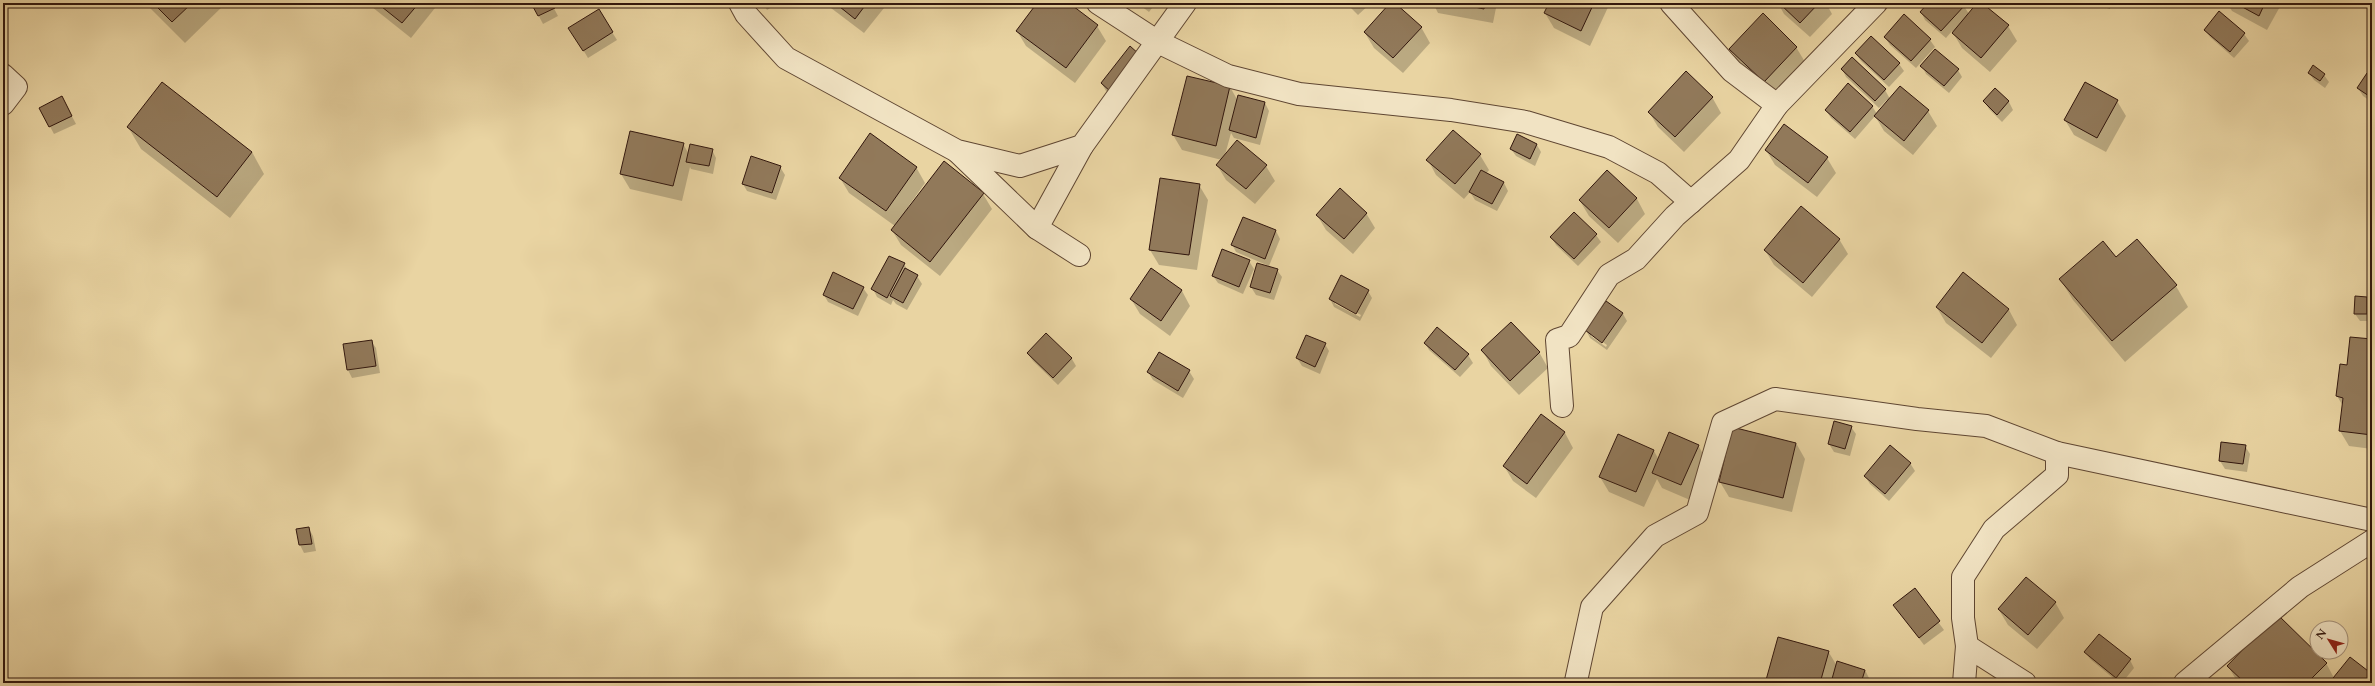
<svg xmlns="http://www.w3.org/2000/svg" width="2375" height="686" font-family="Cardo,serif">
<rect width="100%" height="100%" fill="#e9d4a2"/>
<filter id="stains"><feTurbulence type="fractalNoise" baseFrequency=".005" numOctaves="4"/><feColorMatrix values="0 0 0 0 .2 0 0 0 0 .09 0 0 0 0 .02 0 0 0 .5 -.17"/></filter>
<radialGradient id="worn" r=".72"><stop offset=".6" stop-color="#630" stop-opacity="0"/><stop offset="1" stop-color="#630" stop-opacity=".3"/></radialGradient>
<!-- shadow -->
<g fill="#0003" fill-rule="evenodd">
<path d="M145 3H226L185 43Z"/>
<path d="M367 3H439L411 38Z"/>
<path d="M532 3H551L558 16 543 24Z"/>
<path d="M763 3H778L767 10Z"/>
<path d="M829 3H888L864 33 831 8Z"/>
<path d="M1038 3H1067L1097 26 1106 41 1075 83 1026 46 1017 31Z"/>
<path d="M1137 3H1156L1149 12Z"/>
<path d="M1346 3H1371L1358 15Z"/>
<path d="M1391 3 1421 27 1430 43 1403 73 1374 48 1365 33Z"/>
<path d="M1433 3H1497L1493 23 1438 13Z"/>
<path d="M1550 3H1610L1590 46 1554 28 1545 13Z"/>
<path d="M1778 3H1826L1832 14 1810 37 1784 14Z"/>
<path d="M1929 3H1962L1969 14 1978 3H1981L2008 26 2017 41 1990 72 1962 48 1952 31 1946 38 1925 20 1921 12Z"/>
<path d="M2091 3H2111L2110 9Z"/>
<path d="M2227 3H2282L2267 30 2232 11Z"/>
<path d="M599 11 617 40 588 58 570 28Z"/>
<path d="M1905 16 1930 40 1935 47 1916 68 1890 45 1885 37Z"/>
<path d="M2205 30 2244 34 2249 41 2234 58 2210 37Z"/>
<path d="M1796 47 1805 62 1773 97 1739 64 1731 49Z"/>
<path d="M1130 48 1116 99 1106 91 1102 84Z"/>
<path d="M1856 54 1899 64 1904 71 1889 87 1861 61Z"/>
<path d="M1922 66 1958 70 1962 77 1949 93 1926 74Z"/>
<path d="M1842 69 1885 90 1890 99 1900 87 1928 111 1937 126 1913 155 1884 131 1875 116 1855 139 1831 118 1826 110 1872 106 1877 114 1888 101 1887 100 1879 108 1846 77Z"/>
<path d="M2309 73 2324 75 2329 82 2325 88 2314 80Z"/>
<path d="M2372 77V102L2363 96 2358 88Z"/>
<path d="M1230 87 1238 101 1265 103 1269 111 1260 145 1234 138 1231 133 1225 155 1266 166 1275 181 1255 204 1226 180 1217 165 1222 160 1182 150 1173 135Z"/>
<path d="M1995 90 2009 102 2013 110 2002 122 1989 109 1984 101Z"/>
<path d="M1712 97 1721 113 1684 152 1658 127 1649 112Z"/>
<path d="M2117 101 2126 116 2106 152 2074 135 2065 120Z"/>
<path d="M66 105 76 124 54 134 40 108Z"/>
<path d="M128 127 252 152 264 174 230 218 141 149Z"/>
<path d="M1453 131 1480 155 1489 170 1486 174 1504 183 1508 191 1497 211 1475 200 1470 192 1464 199 1436 175 1428 160Z"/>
<path d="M683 144 689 154 712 150 716 158 713 174 691 169 690 167 682 201 630 189 621 174Z"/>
<path d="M1537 145 1541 152 1535 166 1516 156 1511 149Z"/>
<path d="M1766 150 1827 158 1836 173 1817 197 1775 165Z"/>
<path d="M780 167 785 175 776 200 747 191 743 184Z"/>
<path d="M916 167 925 183 908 207 909 208 983 194 992 209 940 276 901 245 892 230 895 226 849 193 840 178Z"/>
<path d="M1607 172 1637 199 1645 214 1618 243 1589 216 1580 201Z"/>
<path d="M1199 185 1208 200 1197 270 1159 265 1150 250Z"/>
<path d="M1366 213 1375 228 1353 254 1326 230 1317 215Z"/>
<path d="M1243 218 1276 231 1280 239 1269 266 1236 252 1232 244Z"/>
<path d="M1596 235 1601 242 1578 266 1556 245 1552 238Z"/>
<path d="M1839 239 1848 254 1812 297 1774 265 1765 250Z"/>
<path d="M2116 259 2176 286 2188 307 2125 362 2073 300 2060 279Z"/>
<path d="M1249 261 1254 269 1243 294 1218 283 1213 276Z"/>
<path d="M904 264 908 271 917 276 922 284 907 310 896 304 893 300 891 305 877 297 873 289Z"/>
<path d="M1151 270 1182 291 1190 306 1170 336 1140 314 1131 299Z"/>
<path d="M1277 270 1282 277 1274 300 1256 295 1251 287Z"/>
<path d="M1964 274 2009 310 2017 325 1991 358 1946 323 1937 308Z"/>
<path d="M863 288 868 295 858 316 828 302 824 295Z"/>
<path d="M1368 291 1372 298 1360 321 1334 307 1330 299ZM1335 301 1361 315 1360 317 1335 304Z"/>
<path d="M2367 298 2371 305V321H2360L2355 314Z"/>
<path d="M1623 314 1627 321 1607 350 1590 338 1586 330ZM1591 334 1607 345 1606 347 1591 336Z"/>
<path d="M1437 328 1468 355 1473 363 1460 377 1429 350 1425 343Z"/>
<path d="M1046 335 1072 359 1076 366 1058 385 1033 361 1028 354Z"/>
<path d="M2372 340V449L2349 446 2340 431 2343 406 2337 396 2347 366Z"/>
<path d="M371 341 376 348 380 373 352 378 348 370 344 345Z"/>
<path d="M1325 344 1329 351 1320 374 1302 366 1297 358Z"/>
<path d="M1483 351 1539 352 1548 368 1519 395 1491 366Z"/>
<path d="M1160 353 1189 371 1194 379 1183 398 1153 380 1148 372Z"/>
<path d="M1541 416 1565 433 1573 448 1536 498 1513 481 1504 466Z"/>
<path d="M1851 427 1856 434 1850 456 1834 452 1829 444Z"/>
<path d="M1619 436 1654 451 1659 460 1698 445 1707 461 1690 500 1662 488 1657 479 1644 507 1609 492 1600 477Z"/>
<path d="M1796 443 1805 459 1792 512 1729 497 1720 482Z"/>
<path d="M2245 446 2250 454 2247 472 2225 469 2220 461Z"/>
<path d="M1910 463 1915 471 1889 501 1870 484 1865 476Z"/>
<path d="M309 529 313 536 316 551 304 553 300 545 297 530Z"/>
<path d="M1914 589 1944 630 1924 645 1894 605Z"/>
<path d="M2055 602 2064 618 2037 649 2008 625 1999 610Z"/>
<path d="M1828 651 1837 666 1865 670 1869 678 1868 683H1835L1834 680 1833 683H1769L1767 679Z"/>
<path d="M2085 652 2130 660 2134 668 2122 683H2119L2090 659Z"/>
<path d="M2326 663 2334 678 2372 676V683H2238L2228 666Z"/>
</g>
<!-- building -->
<g fill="#91795a" stroke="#31160d">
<path d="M153 3H192L172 22Z"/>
<path d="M377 3H419L402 23Z"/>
<path d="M531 3H552L555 8 538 16Z"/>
<path d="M835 3H867L855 19Z"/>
<path d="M1037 3H1069L1098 25 1066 68 1016 31Z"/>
<path d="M1390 3H1395L1422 27 1393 58 1364 32Z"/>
<path d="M1456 3H1485L1484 9Z"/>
<path d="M1549 3H1594L1581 31 1544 13Z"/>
<path d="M1779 3H1819L1800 23Z"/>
<path d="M1928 3H1963L1965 5 1941 31 1920 12Z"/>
<path d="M1977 3H1982L2009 25 1981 58 1952 33Z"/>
<path d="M2235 3H2265L2259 16Z"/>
<path d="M599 9 613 32 583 51 568 28Z"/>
<path d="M2219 11 2245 33 2230 52 2204 30Z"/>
<path d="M1763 13 1797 47 1764 82 1729 49Z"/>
<path d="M1904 14 1931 39 1911 61 1884 37Z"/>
<path d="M1871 36 1900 63 1884 80 1855 53Z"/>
<path d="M1130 46 1140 55 1111 92 1101 83Z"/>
<path d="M1935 49 1959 69 1944 86 1920 66Z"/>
<path d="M1852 57 1886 89 1875 101 1841 69Z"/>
<path d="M2313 65 2325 74 2320 81 2308 73Z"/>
<path d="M1686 71 1713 97 1675 137 1648 112Z"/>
<path d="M2367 73 2372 76V91L2369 96 2357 88Z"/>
<path d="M1187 76 1230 86 1216 146 1172 135Z"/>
<path d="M162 82 252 152 217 197 127 127Z"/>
<path d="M2085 82 2118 100 2097 138 2064 120Z"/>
<path d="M1848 83 1873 106 1850 132 1825 110Z"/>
<path d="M1900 86 1929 110 1904 141 1874 116Z"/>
<path d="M1995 88 2009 101 1997 115 1983 101Z"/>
<path d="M1238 95 1265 102 1256 138 1229 130Z"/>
<path d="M62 96 72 116 49 127 39 108Z"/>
<path d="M1784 124 1828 157 1808 183 1765 150Z"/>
<path d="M1453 130 1481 154 1455 184 1426 160Z"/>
<path d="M630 131 684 143 673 186 620 174Z"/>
<path d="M870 133 917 167 886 211 839 178Z"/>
<path d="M1517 134 1537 144 1530 159 1510 149Z"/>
<path d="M1237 140 1267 165 1246 189 1216 165Z"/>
<path d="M690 144 713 149 709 166 686 162Z"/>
<path d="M751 156 781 166 772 193 742 184Z"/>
<path d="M944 161 984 193 930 262 891 230Z"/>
<path d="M1481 170 1504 182 1492 204 1469 192Z"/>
<path d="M1607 170 1637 198 1609 228 1579 200Z"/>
<path d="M1160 178 1200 184 1189 255 1149 250Z"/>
<path d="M1340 188 1367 213 1344 239 1316 215Z"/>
<path d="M1801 206 1840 239 1803 283 1764 250Z"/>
<path d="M1574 212 1597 234 1574 259 1550 237Z"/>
<path d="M1243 217 1276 230 1265 259 1231 245Z"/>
<path d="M2137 239 2177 285 2112 341 2059 279 2103 241 2116 257Z"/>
<path d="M1222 249 1250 260 1239 287 1212 276Z"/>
<path d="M889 256 905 263 887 298 871 289Z"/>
<path d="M1257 263 1278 269 1270 293 1250 287Z"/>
<path d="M905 268 918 275 903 303 890 296Z"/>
<path d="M1151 268 1182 290 1161 321 1130 299Z"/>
<path d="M833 272 864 287 853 309 823 295Z"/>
<path d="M1963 272 2009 309 1982 343 1936 307Z"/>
<path d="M1341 275 1369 290 1356 314 1329 299Z"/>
<path d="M2355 296 2367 297V314H2354Z"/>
<path d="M1606 301 1623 313 1602 343 1585 330Z"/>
<path d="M1511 322 1540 352 1510 381 1481 350Z"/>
<path d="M1437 327 1469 354 1455 370 1424 343Z"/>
<path d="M1046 333 1072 358 1053 378 1027 353Z"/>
<path d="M1306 335 1326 343 1315 367 1296 358Z"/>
<path d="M2350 337 2372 339V435L2339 431 2343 398 2336 396 2340 364 2347 365Z"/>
<path d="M372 340 376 366 347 370 343 344Z"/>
<path d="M1159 352 1190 370 1178 391 1147 372Z"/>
<path d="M1541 414 1565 432 1527 484 1503 466Z"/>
<path d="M1834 421 1852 426 1845 449 1828 444Z"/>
<path d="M1732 427 1796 443 1783 498 1719 482Z"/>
<path d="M1669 432 1699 445 1681 485 1652 473Z"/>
<path d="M1618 434 1654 450 1636 492 1599 477Z"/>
<path d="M2221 442 2246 445 2243 464 2219 461Z"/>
<path d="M1890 445 1911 463 1885 494 1864 476Z"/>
<path d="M309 527 312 544 299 545 296 529Z"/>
<path d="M2026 577 2056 602 2028 635 1998 609Z"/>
<path d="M1915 588 1940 621 1919 638 1893 605Z"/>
<path d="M2277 614 2327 663 2307 683H2245L2227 666Z"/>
<path d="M2099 634 2131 659 2116 678 2084 652Z"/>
<path d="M1778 637 1829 651 1820 683H1779L1766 680Z"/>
<path d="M2350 657 2372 674V683H2329Z"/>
<path d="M1837 661 1865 670 1861 683H1844L1832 679Z"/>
</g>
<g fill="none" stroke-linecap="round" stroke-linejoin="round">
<!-- street casing -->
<g stroke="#5f4632" stroke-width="24">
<g id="street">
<path d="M740 3 746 14 786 58 957 151 1020 166 1082 146 1185 3"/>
<path d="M1098 3 1158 42 1228 76 1299 94 1451 110 1526 122 1609 147 1658 173 1691 202"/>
<path d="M1671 3 1732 71 1777 105"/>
<path d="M3 75 16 87 3 104"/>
<path d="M958 152 1037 228"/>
<path d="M1079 255 1037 228 1082 146"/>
<path d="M1562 406 1557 340 1569 336 1609 275 1636 259 1675 216 1739 160 1777 105 1876 3"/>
<path d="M1576 681 1592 607 1655 536 1697 513 1723 423 1775 399 1917 419 1986 426 2057 453 2372 520"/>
<path d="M1964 683 1967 646"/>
<path d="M2025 683 1967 646 1963 618V577L1994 529 2057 475V453"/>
<path d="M2185 683 2300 587 2372 541"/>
</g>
</g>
<!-- street -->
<use href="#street" stroke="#f1e3c3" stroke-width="22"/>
</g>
<!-- margin -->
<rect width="2375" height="686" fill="none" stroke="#e9d4a2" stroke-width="16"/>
<rect x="4" y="4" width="2367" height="678" fill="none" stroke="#31160d" stroke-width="2"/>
<rect x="8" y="8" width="2359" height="670" fill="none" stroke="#31160d"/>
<!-- north arrow -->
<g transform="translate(2329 640) rotate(307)"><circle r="19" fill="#f1e3c3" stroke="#a4917a"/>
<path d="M0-3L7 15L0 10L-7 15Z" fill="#8f2418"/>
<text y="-6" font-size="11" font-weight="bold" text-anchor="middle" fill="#31160d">N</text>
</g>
<rect width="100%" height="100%" filter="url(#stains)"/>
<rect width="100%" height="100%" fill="url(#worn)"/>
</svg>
